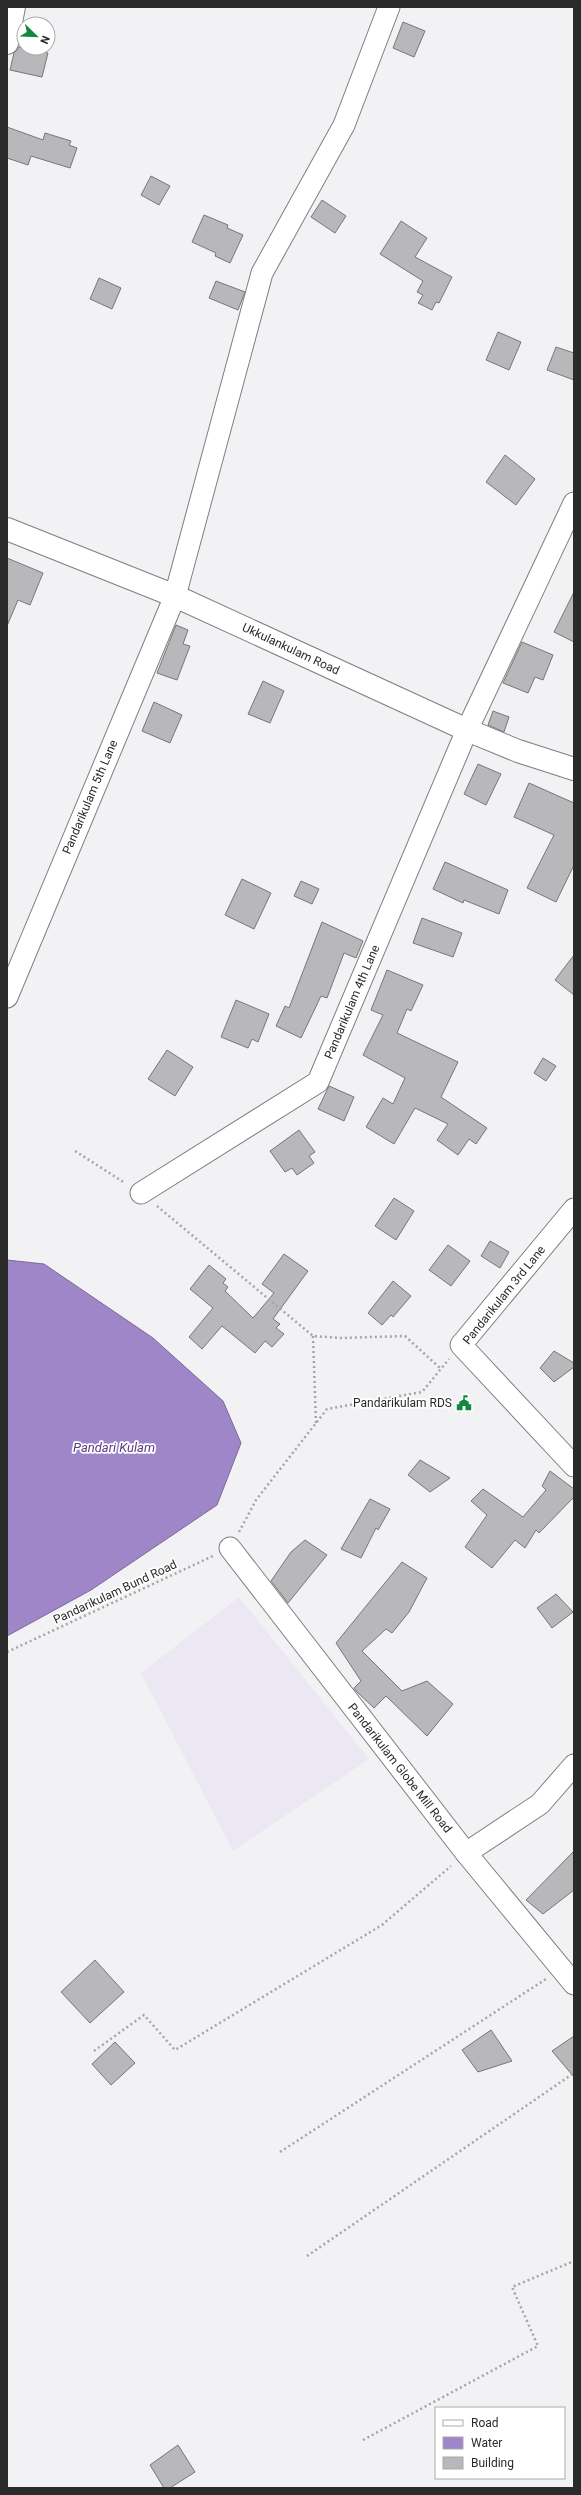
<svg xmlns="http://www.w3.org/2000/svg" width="581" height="2495" font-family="Roboto,sans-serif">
<rect width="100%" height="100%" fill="#f2f1f4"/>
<!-- built -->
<path fill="#ece8f3" d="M239 1597 369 1759 233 1851 141 1673Z"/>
<!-- water -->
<path fill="#9e86c8" stroke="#7b6a99" d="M7 1260 44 1264 153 1338 223 1401 241 1443 217 1505 91 1590 7 1636Z"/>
<!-- building -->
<g fill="#b8b7ba" stroke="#777678">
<path d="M403 22 425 31 414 57 393 48Z"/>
<path d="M19 47 48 53 42 77 10 70 14 53Z"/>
<path d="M7 127 43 140 45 133 71 141 69 145 77 148 70 168 31 156 28 165 7 158Z"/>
<path d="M151 176 170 186 159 205 141 195Z"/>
<path d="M322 200 346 216 335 233 311 217Z"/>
<path d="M204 215 228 225 227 228 243 235 230 263 215 256 216 253 192 242Z"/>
<path d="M401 221 427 238 415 257 452 277 439 303 436 302 432 310 418 303 423 295 417 292 423 281 380 254Z"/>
<path d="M99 278 121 288 112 309 90 299Z"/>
<path d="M216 281 245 292 238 310 209 298Z"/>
<path d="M498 332 521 342 509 370 486 360Z"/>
<path d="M556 347 574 353V380L547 370Z"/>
<path d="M505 455 535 479 516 505 486 482Z"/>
<path d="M7 558 43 573 30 605 18 600 7 626Z"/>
<path d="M574 592V642L554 632Z"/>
<path d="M176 625 188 630 183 644 190 646 177 680 157 673Z"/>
<path d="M522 642 553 655 543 680 535 677 528 693 503 683Z"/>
<path d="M263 681 284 691 270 723 248 714Z"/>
<path d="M154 702 182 715 170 743 142 731Z"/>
<path d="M493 711 509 717 504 732 488 725Z"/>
<path d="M478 764 501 774 486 805 464 794Z"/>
<path d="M529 783 574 803V865L556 902 527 888 554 835 514 817Z"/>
<path d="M445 862 508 890 499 914 464 900 463 903 433 889Z"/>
<path d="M242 879 271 893 254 929 225 915Z"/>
<path d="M301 881 319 889 312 904 294 896Z"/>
<path d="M422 918 462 933 453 957 413 943Z"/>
<path d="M322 922 363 941 356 958 344 953 327 998 321 996 301 1038 276 1026 285 1006 289 1008Z"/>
<path d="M574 955V995L555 980Z"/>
<path d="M387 970 423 985 411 1011 407 1009 397 1033 458 1062 441 1097 487 1128 476 1144 469 1139 458 1155 437 1140 448 1124 415 1108 394 1144 366 1127 383 1098 393 1104 405 1078 363 1055 383 1015 371 1010Z"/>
<path d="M236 1000 269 1014 258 1042 252 1039 248 1048 221 1037Z"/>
<path d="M167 1050 193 1067 175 1096 148 1079Z"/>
<path d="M543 1058 556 1066 546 1081 534 1073Z"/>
<path d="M329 1086 354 1097 344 1121 318 1109Z"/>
<path d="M299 1130 315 1152 309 1156 314 1163 297 1175 292 1168 285 1172 270 1151Z"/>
<path d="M394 1198 414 1211 396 1240 375 1226Z"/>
<path d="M490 1241 509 1252 500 1268 481 1256Z"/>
<path d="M448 1245 470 1261 451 1286 429 1270Z"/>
<path d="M284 1254 308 1271 273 1319 280 1324 276 1328 284 1334 272 1347 265 1341 255 1353 222 1326 202 1349 189 1337 213 1308 190 1289 209 1265 226 1279 223 1283 228 1287 225 1291 253 1318 274 1293 262 1284Z"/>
<path d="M393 1281 411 1296 393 1317 391 1315 382 1325 368 1313Z"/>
<path d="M554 1351 574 1363V1367L554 1382 540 1368Z"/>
<path d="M420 1460 450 1478 430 1492 408 1475Z"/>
<path d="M550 1471 574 1489V1497L539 1533 536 1530 525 1548 515 1540 492 1568 465 1547 487 1515 471 1501 483 1489 523 1517 546 1490 542 1486Z"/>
<path d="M370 1499 390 1509 378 1530 376 1528 361 1558 341 1549Z"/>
<path d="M305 1540 327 1555 288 1603 271 1581 291 1552Z"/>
<path d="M402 1562 427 1578 409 1612 392 1633 386 1629 362 1651 402 1691 427 1681 453 1704 427 1736 386 1696 374 1708 356 1691 354 1688 361 1681 336 1643Z"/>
<path d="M556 1594 573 1612 552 1628 537 1608Z"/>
<path d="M574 1851V1890L543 1914 526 1900Z"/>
<path d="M95 1960 124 1992 90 2023 61 1992Z"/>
<path d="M491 2030 512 2061 478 2072 462 2050Z"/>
<path d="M574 2036V2077L552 2051Z"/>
<path d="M115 2042 135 2063 111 2085 92 2064Z"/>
<path d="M178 2445 195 2472 170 2488H164L150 2465Z"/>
</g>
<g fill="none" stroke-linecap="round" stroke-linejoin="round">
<!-- minor casing -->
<g stroke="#7f7e81" stroke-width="23">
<g id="minor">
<path d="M7 997 175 596 262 273 344 125 389 7"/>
<path d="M141 1193 318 1082 467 730 574 503"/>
<path d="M574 1209 461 1345 574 1466"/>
<path d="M230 1548 466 1853 574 1984"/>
<path d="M466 1853 540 1804 574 1765"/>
</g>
</g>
<!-- tertiary casing -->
<g stroke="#7f7e81" stroke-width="24">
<g id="tertiary">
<path d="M7 43 14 7"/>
<path d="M7 529 175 596 467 730 518 751 574 769"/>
</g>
</g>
<!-- path -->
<g stroke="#a5a5a7" stroke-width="2.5" stroke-dasharray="2 3" stroke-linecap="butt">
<path d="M75 1151 125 1183"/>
<path d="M157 1206 313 1336 341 1338 405 1336 441 1369"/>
<path d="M313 1336 316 1424"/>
<path d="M239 1532 256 1500 327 1409 422 1392 449 1359"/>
<path d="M7 1652 213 1556"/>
<path d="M94 2051 144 2015 175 2050 382 1925 451 1866"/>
<path d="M280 2152 546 1979"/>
<path d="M307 2256 574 2073"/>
<path d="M363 2440 538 2346 512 2287 574 2261"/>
</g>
<!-- minor -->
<use href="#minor" stroke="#fff" stroke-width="21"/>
<!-- tertiary -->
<use href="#tertiary" stroke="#fff" stroke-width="22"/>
</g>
<!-- icons -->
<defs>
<g id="civic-bare" transform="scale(1.2)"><path d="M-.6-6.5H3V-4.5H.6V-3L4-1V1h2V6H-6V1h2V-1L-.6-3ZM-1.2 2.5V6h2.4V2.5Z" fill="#118741" stroke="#fff" stroke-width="2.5" paint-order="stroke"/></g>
</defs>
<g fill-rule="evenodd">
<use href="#civic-bare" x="464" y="1403"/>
</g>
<g text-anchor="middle" stroke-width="3.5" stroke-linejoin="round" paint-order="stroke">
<!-- street labels -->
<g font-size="12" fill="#2a2a2b" stroke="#fff">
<text transform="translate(291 649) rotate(25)" y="4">Ukkulankulam Road</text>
<text transform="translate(90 797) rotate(-67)" y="4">Pandarikulam 5th Lane</text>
<text transform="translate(352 1002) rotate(-67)" y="4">Pandarikulam 4th Lane</text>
<text transform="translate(504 1295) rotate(-51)" y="4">Pandarikulam 3rd Lane</text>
<text transform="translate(115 1592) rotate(-25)" y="4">Pandarikulam Bund Road</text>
<text transform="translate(400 1768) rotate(52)" y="4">Pandarikulam Globe Mill Road</text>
</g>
<!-- poi labels -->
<g font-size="12" fill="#2a2a2b" stroke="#fff" text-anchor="end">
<text x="452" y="1407">Pandarikulam RDS</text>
</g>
<!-- water labels -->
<g font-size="13" font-style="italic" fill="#5b3989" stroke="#fff">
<text x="114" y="1452">Pandari Kulam</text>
</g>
</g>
<!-- border -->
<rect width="581" height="2495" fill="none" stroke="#2a2a2b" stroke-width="16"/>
<!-- legend -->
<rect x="435" y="2407" width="130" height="72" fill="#ffffff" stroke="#aaaaaa"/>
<rect x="443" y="2420" width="20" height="6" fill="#ffffff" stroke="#aaaaaa"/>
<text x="471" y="2427" font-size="12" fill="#2a2a2b">Road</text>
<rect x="443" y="2437" width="20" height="12" fill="#9e86c8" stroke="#aaaaaa"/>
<text x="471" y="2447" font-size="12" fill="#2a2a2b">Water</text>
<rect x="443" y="2457" width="20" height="12" fill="#b8b7ba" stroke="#aaaaaa"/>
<text x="471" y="2467" font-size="12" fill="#2a2a2b">Building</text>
<!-- north arrow -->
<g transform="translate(36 36) rotate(113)"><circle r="19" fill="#ffffff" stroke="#aaaaaa"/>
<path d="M0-3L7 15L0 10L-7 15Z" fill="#118741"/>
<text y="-6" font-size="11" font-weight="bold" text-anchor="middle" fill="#2a2a2b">N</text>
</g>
</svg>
